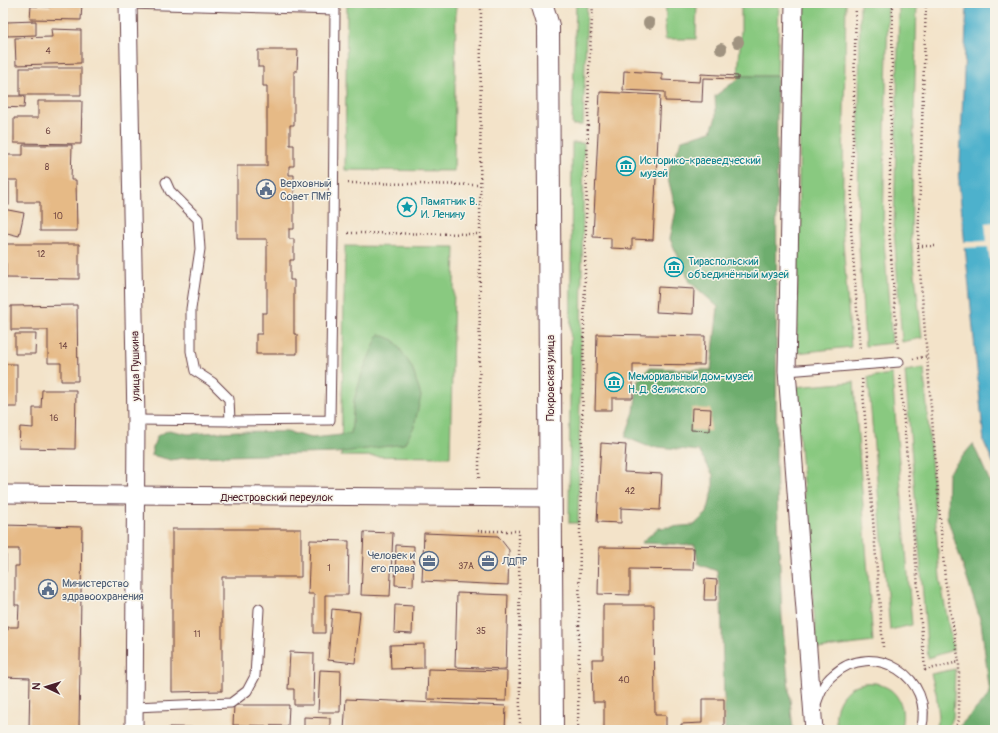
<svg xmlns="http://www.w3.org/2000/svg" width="998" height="733" font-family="Pangolin,sans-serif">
<rect width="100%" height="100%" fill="#f7f3e8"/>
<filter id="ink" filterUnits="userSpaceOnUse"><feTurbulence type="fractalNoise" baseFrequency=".025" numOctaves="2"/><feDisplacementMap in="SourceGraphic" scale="8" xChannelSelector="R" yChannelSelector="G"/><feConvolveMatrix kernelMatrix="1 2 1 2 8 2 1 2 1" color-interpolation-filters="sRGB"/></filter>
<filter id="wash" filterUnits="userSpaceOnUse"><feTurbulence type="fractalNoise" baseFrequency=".012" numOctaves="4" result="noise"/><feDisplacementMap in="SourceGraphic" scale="16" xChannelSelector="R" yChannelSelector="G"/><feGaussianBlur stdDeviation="0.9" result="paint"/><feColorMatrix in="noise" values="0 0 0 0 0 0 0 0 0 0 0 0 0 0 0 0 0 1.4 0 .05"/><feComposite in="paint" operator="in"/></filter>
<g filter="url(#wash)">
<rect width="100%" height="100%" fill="#f3e3c9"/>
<!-- green -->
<g fill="#89c980" stroke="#6a7456">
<path d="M347 3H456L454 171 345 170Z"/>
<path d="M576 3H587L583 125H572Z"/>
<path d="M666 3H697L696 39H665Z"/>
<path d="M741 3H779L777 76H738L741 31Z"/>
<path d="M802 3H846L842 228 851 347 796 353Z"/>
<path d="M860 3H888L883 229 892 343 865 346 858 229Z"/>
<path d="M899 3H917L911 237 922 338 902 342 894 230Z"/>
<path d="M572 143H584L578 523H569Z"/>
<path d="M345 246 455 247 450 457 341 456Z"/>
<path d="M924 368 940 578 953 650 928 658 905 371Z"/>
<path d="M892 374 912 625 890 630 868 377Z"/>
<path d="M854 382 873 642 817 649 795 387Z"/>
<path d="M955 669 953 718 947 730H934L939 717 936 692 931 674Z"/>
<path d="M876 683C881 685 887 687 891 690 903 700 905 716 900 730H838C831 712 840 689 860 684 865 682 871 683 876 683Z"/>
</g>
<!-- forest -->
<g fill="#6ead6e" stroke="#5c664c">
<path d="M738 76H777L776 468 782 618 793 730H725L721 599 717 571 698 564 695 545 641 543 658 528 694 525 707 513 713 490V475L699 451 647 446 625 437 634 412 638 380 649 368 711 370 718 307 690 282 670 239 676 210 667 174 682 140 711 131 716 117 715 96 738 79Z"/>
<path d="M379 334 394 340 412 367 421 396 414 427 404 444 336 453 190 457 171 460 151 455 154 444 157 436 169 430 188 434 238 431 287 432 312 438 351 434 354 400 364 368Z"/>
<path d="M973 444 995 493V730H956L990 694 981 622 947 517 948 473Z"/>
</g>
<!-- water -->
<path fill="#4db1cc" stroke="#4c687c" d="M967 3H995V467L984 442 959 184Z"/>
<!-- pier -->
<path fill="#f3e3c9" d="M995 222V267L991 268 988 247 963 248 962 242 987 241 985 223Z"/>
<g id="blocks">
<!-- building -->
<g fill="#e6ba86">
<path d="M50 3H82L81 20 30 19 31 6 50 7Z"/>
<path d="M36 21V35L7 36V22Z"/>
<path d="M51 29 81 30V63L16 65 15 38 52 37Z"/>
<path d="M258 50H298L297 71H294V125H290V145H294V166H289V175H294V229H289V239H294V260H290V280H294V334H297V354H256V334H262V313H267V239H237V166H267V86H263V67H258Z"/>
<rect x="20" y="68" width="61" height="27"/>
<path d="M624 71 662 73V80L700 82 701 74 738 76V79L703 78 702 102 665 101V92L623 90Z"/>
<path d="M600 92 660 95 653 240 632 239V249L611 248V238L593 237Z"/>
<path d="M3 96H25L24 108 3 107Z"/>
<path d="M38 101H82L81 144 14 143V118H38Z"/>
<path d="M23 145H72L71 180H76L77 231H40V202H18V180H3V155H23Z"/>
<rect x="3" y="182" width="6" height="23"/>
<path d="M3 209 24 213 19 236 3 232Z"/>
<path d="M3 244H79V279L6 278V263H3Z"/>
<path d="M658 287 694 289 693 314 656 312Z"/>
<path d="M77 305 78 381H61V363H48V330H11V306Z"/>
<path d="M15 334H36L35 354H15Z"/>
<path d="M597 334 705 336 704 365 633 364V398H612V410H595Z"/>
<rect x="3" y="364" width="14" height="43"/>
<path d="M42 390H76L75 449 19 448 20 427 33 428V408H41Z"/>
<path d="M692 408 711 409 710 431 691 430Z"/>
<path d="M601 443 626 445 624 472 662 474 660 510 621 508V523L597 522Z"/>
<path d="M3 525 82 527 79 730H29L30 678 3 677V630H8V627H18L19 605H15V566H19V549H6V572H3Z"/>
<path d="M172 529H301V577H222V691L172 692Z"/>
<path d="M364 532 393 533 390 596 361 595Z"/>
<path d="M424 533 498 536 509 550 508 585 422 581Z"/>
<path d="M310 540 349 541 348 595H325V633H314V594H308Z"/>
<path d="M396 545 414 546 413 586 395 585Z"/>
<path d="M599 547 694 548 693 570 630 569V595L598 594Z"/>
<path d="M705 579 717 580 716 600H704Z"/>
<path d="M457 593 508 595 506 669 455 667Z"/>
<path d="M395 605 413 606 412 634 394 633Z"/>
<path d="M603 605H654L655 715H666V730H604V702H593L592 659H603Z"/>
<path d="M332 609 360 612 355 663 328 660Z"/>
<path d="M424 644V668L391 669 390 645Z"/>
<path d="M290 652 314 653 313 705H294V689H288Z"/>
<path d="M428 669 507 671 506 701 427 699Z"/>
<path d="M320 670 341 671 340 712H318Z"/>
<path d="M346 699 506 706 505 730H344Z"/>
<path d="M702 699H724V727H707V730H681V724L702 723Z"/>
<path d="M234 705H289L288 726 233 725Z"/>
<path d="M304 717 330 718V730H304Z"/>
<path d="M169 727 230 728V730H169Z"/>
</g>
</g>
</g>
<g filter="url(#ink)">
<use href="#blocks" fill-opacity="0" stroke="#633c43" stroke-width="1"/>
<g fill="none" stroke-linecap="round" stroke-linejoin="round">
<!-- lane casing -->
<g stroke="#633c43" stroke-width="11">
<g id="lane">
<path d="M128 4 335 10 333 233 330 420 230 421 136 420"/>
<path d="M166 182 170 191 198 219 200 249 191 309V351L195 371 212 382 229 399 230 421"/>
<path d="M787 371 899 362"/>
<path d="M816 704C820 693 824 682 833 675 873 638 936 678 921 730"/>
<path d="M134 707 231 703 247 691 255 676 259 609"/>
</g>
</g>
<!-- street casing -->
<g stroke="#633c43" stroke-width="19">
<g id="street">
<path d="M128 3 136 420 134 730"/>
<path d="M794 3 787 371 814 730"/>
<path d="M3 494 551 498"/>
</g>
</g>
<!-- secondary casing -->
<g stroke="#633c43" stroke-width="24">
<path id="secondary" d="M541 3 548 26 552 730"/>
</g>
<!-- path -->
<g stroke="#633c43" stroke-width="2.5" stroke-dasharray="1 3" stroke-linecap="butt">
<path d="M856 3 851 228 860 350"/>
<path d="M893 3 889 228 898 349"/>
<path d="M926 3 918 246 945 579 959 662V720L954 730"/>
<path d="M348 183 480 185"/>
<path d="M348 233 480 234"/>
<path d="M918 246H938"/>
<path d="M913 359 928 356"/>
<path d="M900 375 925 670 923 673"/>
<path d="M862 379 883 647"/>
<path d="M479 478 481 3"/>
<path d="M478 531H519L520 730"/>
<path d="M925 670 959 662"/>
<path d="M578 730 580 531 589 68 593 3"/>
</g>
<!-- lane -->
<use href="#lane" stroke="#fff" stroke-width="9"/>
<!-- street -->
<use href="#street" stroke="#fff" stroke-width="17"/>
<!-- secondary -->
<use href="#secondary" stroke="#fff" stroke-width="22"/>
</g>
<!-- trees -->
<g fill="#a09380">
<circle cx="649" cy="23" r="6"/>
<circle cx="738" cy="42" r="6"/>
<circle cx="721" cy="49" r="6"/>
</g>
</g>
<!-- icons -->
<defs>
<g id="museum-ring" transform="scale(1)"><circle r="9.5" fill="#f7f3e8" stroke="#0f9aa8" stroke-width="1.5"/><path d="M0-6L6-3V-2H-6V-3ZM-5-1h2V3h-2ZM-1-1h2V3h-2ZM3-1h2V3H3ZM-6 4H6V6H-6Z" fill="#0f9aa8"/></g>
<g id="civic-ring" transform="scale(1)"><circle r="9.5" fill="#f7f3e8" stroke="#5c6f8a" stroke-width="1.5"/><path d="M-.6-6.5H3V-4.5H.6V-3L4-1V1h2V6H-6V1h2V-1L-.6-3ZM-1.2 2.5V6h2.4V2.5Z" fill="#5c6f8a"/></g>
<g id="sight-ring" transform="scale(1)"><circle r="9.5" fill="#f7f3e8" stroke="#0f9aa8" stroke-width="1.5"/><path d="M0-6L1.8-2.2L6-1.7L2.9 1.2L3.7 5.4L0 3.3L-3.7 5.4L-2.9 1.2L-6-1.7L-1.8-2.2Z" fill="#0f9aa8"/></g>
<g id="office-ring" transform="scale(1)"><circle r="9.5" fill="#f7f3e8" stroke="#5c6f8a" stroke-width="1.5"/><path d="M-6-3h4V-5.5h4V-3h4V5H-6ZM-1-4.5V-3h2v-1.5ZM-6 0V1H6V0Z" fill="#5c6f8a"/></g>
</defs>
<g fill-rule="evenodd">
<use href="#museum-ring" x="626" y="166"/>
<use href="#civic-ring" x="266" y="189"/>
<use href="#sight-ring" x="407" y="207"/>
<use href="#museum-ring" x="674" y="267"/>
<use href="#museum-ring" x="614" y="382"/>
<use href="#office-ring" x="429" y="561"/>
<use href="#office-ring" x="488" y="561"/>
<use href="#civic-ring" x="48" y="589"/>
</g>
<g text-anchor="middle" stroke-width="3" stroke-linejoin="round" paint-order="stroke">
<!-- number labels -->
<g font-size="9" fill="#714642">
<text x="48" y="54">4</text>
<text x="48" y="134">6</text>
<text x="47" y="170">8</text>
<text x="58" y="219">10</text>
<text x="41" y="257">12</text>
<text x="63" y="349">14</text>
<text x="54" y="421">16</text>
<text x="630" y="494">42</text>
<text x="466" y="569">37А</text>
<text x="329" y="571">1</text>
<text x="481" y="634">35</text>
<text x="197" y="637">11</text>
<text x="624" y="683">40</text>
</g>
<!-- culture labels -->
<g font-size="11" fill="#0d838f" stroke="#f7f3e8" text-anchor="start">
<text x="640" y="164">Историко-краеведческий<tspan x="640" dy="13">музей</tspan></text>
<text x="421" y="205">Памятник В.<tspan x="421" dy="13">И. Ленину</tspan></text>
<text x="688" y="265">Тираспольский<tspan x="688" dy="13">объединённый музей</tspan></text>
<text x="628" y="380">Мемориальный дом-музей<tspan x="628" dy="13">Н. Д. Зелинского</tspan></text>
</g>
<!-- service labels -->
<g font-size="11" fill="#4e5e75" stroke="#f7f3e8" text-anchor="start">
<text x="280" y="187">Верховный<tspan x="280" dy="13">Совет ПМР</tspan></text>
<text x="415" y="559" text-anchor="end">Человек и<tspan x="415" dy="13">его права</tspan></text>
<text x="502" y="565">ЛДПР</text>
<text x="62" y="587">Министерство<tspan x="62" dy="13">здравоохранения</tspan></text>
</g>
<!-- street labels -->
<g font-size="11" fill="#4a1f2b" stroke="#f7f3e8">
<text transform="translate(135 366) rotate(-91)" y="4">улица Пушкина</text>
<text transform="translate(550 378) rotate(-90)" y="4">Покровская улица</text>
<text x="277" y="501">Днестровский переулок</text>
</g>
</g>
<!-- margin -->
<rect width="998" height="733" fill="none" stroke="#f7f3e8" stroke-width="16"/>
<!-- north arrow -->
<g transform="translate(46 687) rotate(274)" stroke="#f7f3e8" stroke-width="3" paint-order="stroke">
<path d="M0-3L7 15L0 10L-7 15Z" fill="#4a1f2b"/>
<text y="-6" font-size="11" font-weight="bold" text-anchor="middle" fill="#4a1f2b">N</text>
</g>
</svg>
